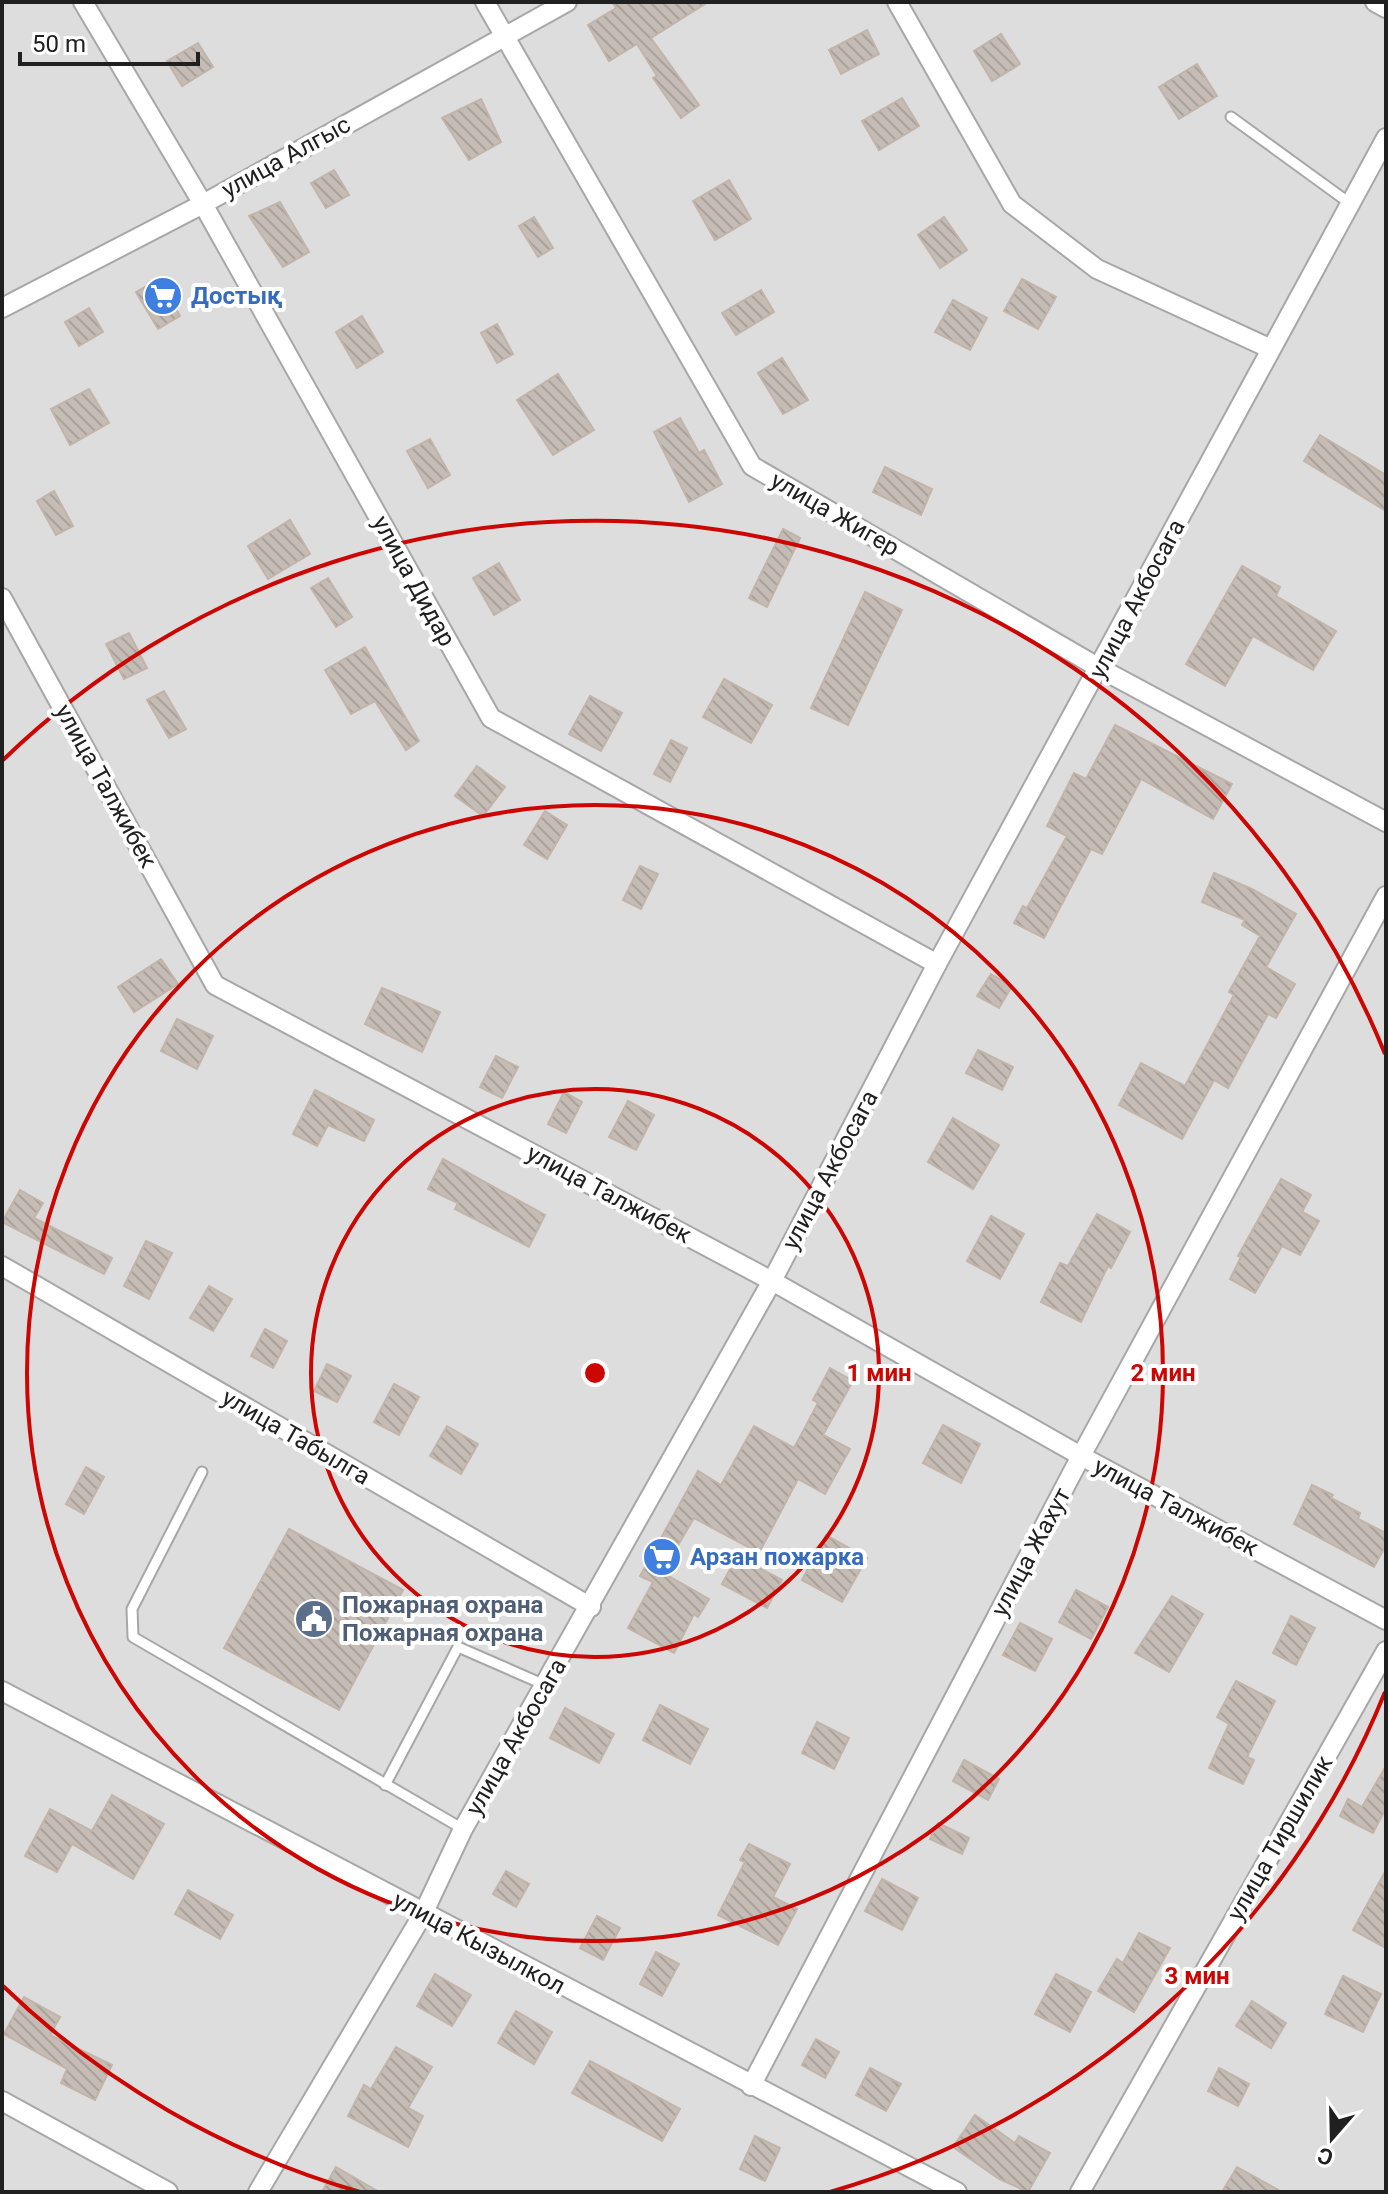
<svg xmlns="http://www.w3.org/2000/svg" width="1388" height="2194" font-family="Roboto,sans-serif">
<defs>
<pattern id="building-back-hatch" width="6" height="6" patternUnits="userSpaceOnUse" patternTransform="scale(2)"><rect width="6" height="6" fill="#c5bdb5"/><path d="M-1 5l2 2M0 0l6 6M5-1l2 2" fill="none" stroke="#a9a29b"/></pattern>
</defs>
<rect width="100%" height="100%" fill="#f0ede6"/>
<!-- residential -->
<rect fill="#dedddd" x="2" y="2" width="1384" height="2190"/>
<!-- building -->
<g fill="url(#building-back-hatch)" stroke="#c2b4a9" stroke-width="2">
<path d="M612 2H708L651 38 699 105 681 118 653 78 657 76 637 44 609 61 588 25 616 8Z"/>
<path d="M867 30 879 54 841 74 829 50Z"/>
<path d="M1001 34 1020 64 992 81 974 51Z"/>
<path d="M198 43 213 67 182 86 167 61Z"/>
<path d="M1197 64 1217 96 1179 119 1159 87Z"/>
<path d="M902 98 919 126 879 150 862 121Z"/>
<path d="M481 99 501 142 469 160 442 118Z"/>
<path d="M334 170 349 195 326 208 311 183Z"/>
<path d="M729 180 751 219 715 240 693 201Z"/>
<path d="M280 202 309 252 283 267 249 216Z"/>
<path d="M534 217 553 248 538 257 519 226Z"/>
<path d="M944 217 967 250 940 268 918 235Z"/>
<path d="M159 279 180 316 158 329 136 292Z"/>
<path d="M1022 279 1056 297 1038 329 1004 311Z"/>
<path d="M761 290 774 312 736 335 722 313Z"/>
<path d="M953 300 987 318 970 350 935 332Z"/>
<path d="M89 308 103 332 79 346 65 322Z"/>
<path d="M362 316 383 352 357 368 336 332Z"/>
<path d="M497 324 513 354 497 363 481 333Z"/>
<path d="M782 358 808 400 783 414 758 373Z"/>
<path d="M558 374 594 430 553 455 517 400Z"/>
<path d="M89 389 109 423 70 445 51 409Z"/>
<path d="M680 418 699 453 704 450 722 484 689 502 654 432Z"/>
<path d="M1320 435 1386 475V511L1304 461Z"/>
<path d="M430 439 450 475 428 488 407 451Z"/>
<path d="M885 467 932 489 921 515 873 492Z"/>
<path d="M54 491 73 526 56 535 37 501Z"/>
<path d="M290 520 310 554 268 579 248 546Z"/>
<path d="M783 529 800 538 767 607 749 598Z"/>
<path d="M499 563 520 600 494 615 473 578Z"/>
<path d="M1242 566 1280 587 1276 596 1336 631 1313 670 1253 636 1225 686 1186 664Z"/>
<path d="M328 578 352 617 336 627 311 588Z"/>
<path d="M865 592 902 610 848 725 811 708Z"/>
<path d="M129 633 147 668 124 679 106 644Z"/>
<path d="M365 647 419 741 406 750 375 701 351 714 325 670Z"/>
<path d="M724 679 772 705 751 743 703 717Z"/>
<path d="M164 691 186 729 169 738 147 700Z"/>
<path d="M590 696 622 713 601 751 569 734Z"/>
<path d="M1115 725 1232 784 1213 819 1141 779 1102 854 1091 849 1044 938 1014 923 1023 906 1027 908 1067 836 1047 826 1074 773 1086 779Z"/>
<path d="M671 740 687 748 670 782 654 774Z"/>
<path d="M477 766 505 787 483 816 455 796Z"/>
<path d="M545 811 567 825 547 859 524 845Z"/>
<path d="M640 866 658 874 641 909 623 900Z"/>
<path d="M1214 873 1252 889 1296 914 1266 967 1295 984 1276 1018 1268 1014 1228 1088 1214 1080 1182 1139 1119 1105 1141 1063 1185 1086 1234 995 1229 992 1260 936 1242 925 1245 920 1202 902Z"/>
<path d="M161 959 178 984 134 1012 118 987Z"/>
<path d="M991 974 1012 986 999 1008 977 996Z"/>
<path d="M382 988 440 1012 422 1052 365 1024Z"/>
<path d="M177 1019 213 1036 197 1069 161 1051Z"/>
<path d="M978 1050 1013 1067 1002 1090 966 1073Z"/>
<path d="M496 1056 518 1067 502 1098 480 1087Z"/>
<path d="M315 1090 374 1120 364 1141 328 1125 317 1146 293 1134Z"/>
<path d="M564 1092 582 1102 566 1133 548 1124Z"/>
<path d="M628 1101 654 1115 636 1150 609 1137Z"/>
<path d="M953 1118 999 1145 973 1189 928 1162Z"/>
<path d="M443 1159 545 1215 529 1247 455 1209 458 1203 428 1189Z"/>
<path d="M1281 1179 1311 1195 1302 1212 1319 1221 1300 1255 1282 1246 1255 1293 1230 1279 1241 1257 1238 1256Z"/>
<path d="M20 1190 43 1203 34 1218 112 1258 104 1274 2 1222Z"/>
<path d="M1097 1214 1130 1232 1111 1268 1108 1266 1081 1322 1041 1302 1060 1263 1068 1266Z"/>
<path d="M991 1216 1024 1234 1000 1279 967 1261Z"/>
<path d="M146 1241 172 1253 149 1299 124 1286Z"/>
<path d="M209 1286 232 1299 213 1331 190 1318Z"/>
<path d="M265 1329 287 1341 273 1368 251 1356Z"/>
<path d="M327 1364 351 1376 337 1402 314 1391Z"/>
<path d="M830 1368 853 1381 823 1435 850 1449 825 1494 798 1479 759 1553 694 1518 674 1552 678 1554 667 1575 709 1599 698 1617 694 1614 674 1653 628 1628 653 1582 640 1576 698 1471 721 1485 754 1426 794 1448 818 1403 813 1400Z"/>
<path d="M394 1384 419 1397 399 1435 374 1422Z"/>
<path d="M943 1425 980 1444 961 1483 923 1463Z"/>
<path d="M447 1426 478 1444 461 1474 430 1456Z"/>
<path d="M86 1467 104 1477 84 1514 66 1504Z"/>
<path d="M1312 1485 1333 1495 1331 1498 1360 1513 1358 1519 1386 1533V1545L1374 1567 1294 1524Z"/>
<path d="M289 1529 403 1590 339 1710 224 1648Z"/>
<path d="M826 1535 867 1558 842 1602 802 1580Z"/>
<path d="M737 1556 782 1580 767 1608 722 1584Z"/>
<path d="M1076 1590 1108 1607 1091 1639 1059 1622Z"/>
<path d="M1172 1596 1203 1614 1169 1672 1135 1653Z"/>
<path d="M1291 1616 1315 1628 1296 1665 1273 1653Z"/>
<path d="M1020 1623 1052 1639 1035 1671 1003 1655Z"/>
<path d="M1236 1681 1275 1701 1247 1757 1254 1760 1243 1784 1209 1768 1229 1724 1217 1717Z"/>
<path d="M660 1705 708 1729 690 1764 643 1740Z"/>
<path d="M565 1708 614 1734 599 1763 550 1738Z"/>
<path d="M817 1722 849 1738 834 1769 802 1753Z"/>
<path d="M964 1760 999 1779 988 1800 953 1781Z"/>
<path d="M1386 1766V1808L1373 1833 1340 1816 1348 1799 1362 1807Z"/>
<path d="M112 1795 164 1824 133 1879 72 1844 57 1872 25 1856 50 1809 92 1831Z"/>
<path d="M938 1823 969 1838 962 1854 930 1839Z"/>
<path d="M749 1844 790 1864 773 1897 797 1909 778 1945 718 1915 745 1862 740 1860Z"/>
<path d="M1386 1870V1948L1353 1930Z"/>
<path d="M506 1871 529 1884 516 1907 493 1894Z"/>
<path d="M882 1879 918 1898 902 1930 865 1911Z"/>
<path d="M188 1890 233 1915 220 1939 175 1914Z"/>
<path d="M597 1916 620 1928 603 1960 580 1948Z"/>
<path d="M1139 1933 1170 1948 1134 2012 1098 1991 1117 1959 1123 1963Z"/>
<path d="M656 1952 679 1964 662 1996 640 1984Z"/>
<path d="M435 1974 471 1995 452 2026 417 2006Z"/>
<path d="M1056 1974 1091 1992 1070 2032 1035 2014Z"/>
<path d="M1343 1976 1381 1994 1363 2032 1325 2014Z"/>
<path d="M24 1997 60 2017 50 2035 112 2065 95 2100 61 2083 67 2069 4 2034Z"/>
<path d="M1252 2001 1286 2023 1271 2048 1236 2026Z"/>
<path d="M516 2011 552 2032 534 2064 498 2043Z"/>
<path d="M816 2039 839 2052 825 2078 802 2065Z"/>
<path d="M396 2047 432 2067 408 2108 423 2116 408 2147 348 2116 364 2085 371 2089Z"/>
<path d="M590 2061 680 2109 662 2141 572 2093Z"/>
<path d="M870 2068 901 2084 886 2111 856 2095Z"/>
<path d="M1219 2068 1249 2084 1238 2106 1208 2091Z"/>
<path d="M975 2115 1015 2143 1019 2136 1050 2153 1028 2192 999 2179 953 2147Z"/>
<path d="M755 2136 780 2148 765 2181 740 2169Z"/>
<path d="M336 2167 379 2192H322Z"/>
<path d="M1237 2167 1282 2192H1222Z"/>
</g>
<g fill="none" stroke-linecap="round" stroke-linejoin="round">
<!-- service casing -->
<g stroke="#a7a7a7" stroke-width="13">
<g id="service">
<path d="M1231 117 1348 202"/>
<path d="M202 1472 132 1609 133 1637 463 1829"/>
<path d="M385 1785 458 1647 545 1685"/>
</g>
</g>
<!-- minor casing -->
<g stroke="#a7a7a7" stroke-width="22">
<g id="minor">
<path d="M83 2 203 204 491 718 937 964"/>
<path d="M485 2 752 466 1101 669 1386 822"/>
<path d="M897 2 1012 204 1097 269 1269 348"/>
<path d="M1375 2 1386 8"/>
<path d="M2 308 203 204 567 2"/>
<path d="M2 598 215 985 772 1281 1081 1456 1386 1620"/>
<path d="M2 1266 591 1607"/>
<path d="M2 1691 957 2192"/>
<path d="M751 2086 1081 1456 1386 896"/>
<path d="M2 2101 168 2192"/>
<path d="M258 2192 423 1914 463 1829 772 1281 937 964 1386 138"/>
<path d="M1080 2192 1386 1651"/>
</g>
</g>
<!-- service -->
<use href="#service" stroke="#fff" stroke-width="9"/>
<!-- minor -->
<use href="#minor" stroke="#fff" stroke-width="18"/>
</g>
<!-- distance rings -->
<g fill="none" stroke="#cc0603" stroke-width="4">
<circle cx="595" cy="1373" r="284"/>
<circle cx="595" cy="1373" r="568"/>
<path d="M1385 1692A852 852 0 0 1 830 2192M360 2192A852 852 0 0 1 3 1986M3 760A852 852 0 0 1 1385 1054"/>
</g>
<!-- icons -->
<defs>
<g id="supermarket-disc" transform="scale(2)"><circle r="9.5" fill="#3f7fe0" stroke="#fff"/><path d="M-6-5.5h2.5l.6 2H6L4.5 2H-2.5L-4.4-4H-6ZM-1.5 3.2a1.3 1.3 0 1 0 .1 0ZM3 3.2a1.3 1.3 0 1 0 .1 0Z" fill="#fff"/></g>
<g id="civic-disc" transform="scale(2)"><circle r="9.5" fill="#5c6f8a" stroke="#fff"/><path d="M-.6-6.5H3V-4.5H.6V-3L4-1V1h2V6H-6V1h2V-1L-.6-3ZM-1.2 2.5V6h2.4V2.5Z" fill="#fff"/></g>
</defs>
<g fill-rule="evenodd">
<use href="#supermarket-disc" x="163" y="296"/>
<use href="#supermarket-disc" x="662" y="1557"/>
<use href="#civic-disc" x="314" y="1619"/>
</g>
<g text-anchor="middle" stroke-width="8" stroke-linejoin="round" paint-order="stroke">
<!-- street labels -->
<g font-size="24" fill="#202020" stroke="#fff">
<text transform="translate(286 157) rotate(-29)" y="8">улица Алгыс</text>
<text transform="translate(835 514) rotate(30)" y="8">улица Жигер</text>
<text transform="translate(414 581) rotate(61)" y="8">улица Дидар</text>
<text transform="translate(1137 599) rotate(-62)" y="8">улица Акбосага</text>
<text transform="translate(106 786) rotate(61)" y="8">улица Талжибек</text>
<text transform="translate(830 1170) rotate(-62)" y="8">улица Акбосага</text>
<text transform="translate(609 1194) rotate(28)" y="8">улица Талжибек</text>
<text transform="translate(296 1437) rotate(30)" y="8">улица Табылга</text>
<text transform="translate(1176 1507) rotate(28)" y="8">улица Талжибек</text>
<text transform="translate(1031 1552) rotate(-62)" y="8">улица Жахут</text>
<text transform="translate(516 1737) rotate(-60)" y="8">улица Акбосага</text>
<text transform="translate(1280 1838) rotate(-60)" y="8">улица Тиршилик</text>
<text transform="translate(479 1943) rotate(28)" y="8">улица Кызылкол</text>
</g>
<!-- shop labels -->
<g font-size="24" font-weight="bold" fill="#366cbe" stroke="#fff" text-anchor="start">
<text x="191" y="304">Достық</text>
<text x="690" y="1565">Арзан пожарка</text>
</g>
<!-- service labels -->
<g font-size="24" font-weight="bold" fill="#4e5e75" stroke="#fff" text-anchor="start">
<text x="342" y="1613">Пожарная охрана<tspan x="342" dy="28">Пожарная охрана</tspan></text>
</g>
</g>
<circle cx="595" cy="1373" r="12" fill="#cc0603" stroke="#fff" stroke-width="4"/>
<g font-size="24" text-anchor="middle" font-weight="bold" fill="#cc0603" stroke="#fff" stroke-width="8" stroke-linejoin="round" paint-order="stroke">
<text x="879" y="1381">1 мин</text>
<text x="1163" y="1381">2 мин</text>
<text x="1197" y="1984">3 мин</text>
</g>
<!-- border -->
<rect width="1388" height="2194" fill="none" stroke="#202020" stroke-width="8"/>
<!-- north arrow -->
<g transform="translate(1332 2138) rotate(200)" stroke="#ffffff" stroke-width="6" paint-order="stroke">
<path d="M0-6L14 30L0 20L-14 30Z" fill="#202020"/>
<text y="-12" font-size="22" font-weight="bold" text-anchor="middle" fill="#202020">С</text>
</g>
<!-- scale -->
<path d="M20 52v12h178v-12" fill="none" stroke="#202020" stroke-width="4"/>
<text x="32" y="52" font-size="24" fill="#202020" stroke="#ffffff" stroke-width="6" paint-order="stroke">50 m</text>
</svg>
